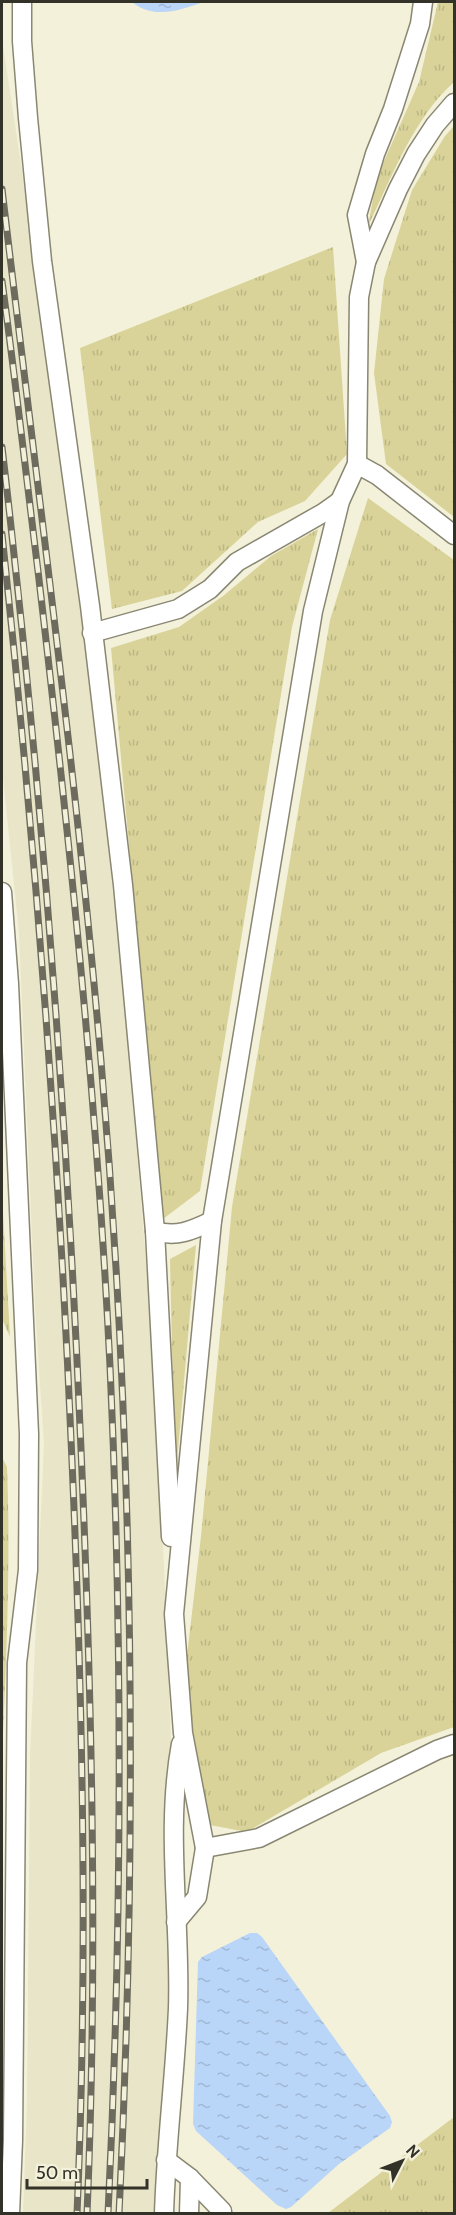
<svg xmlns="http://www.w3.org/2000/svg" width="456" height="2215" font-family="Cabin,sans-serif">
<defs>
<pattern id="grass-tufts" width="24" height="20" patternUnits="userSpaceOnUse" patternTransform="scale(1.5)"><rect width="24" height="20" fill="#d9d399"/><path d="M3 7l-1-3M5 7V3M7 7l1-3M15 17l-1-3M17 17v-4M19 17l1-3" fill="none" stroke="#bbb684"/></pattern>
<pattern id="water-ripples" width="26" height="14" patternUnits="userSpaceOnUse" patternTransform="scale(1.5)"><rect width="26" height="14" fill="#b9d5f8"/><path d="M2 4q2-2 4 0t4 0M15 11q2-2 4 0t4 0" fill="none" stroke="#a0b7d5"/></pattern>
</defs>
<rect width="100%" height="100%" fill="#f3f1da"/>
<!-- built -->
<path fill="#e8e5c8" d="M2 39 38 277 75 554 98 753 124 996 157 1394 171 1743 167 1818 169 1983 156 2213H23L27 2103 30 1757 44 1445 35 1306 19 933 2 768Z"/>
<!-- grass -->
<g fill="url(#grass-tufts)">
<path d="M438 2H454V82C413 119 392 177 368 226L377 177 419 82Z"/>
<path d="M454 126V517L386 464 374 373 384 279 412 190 445 136Z"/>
<path d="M333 247 347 454 305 501 258 522 182 591 112 609 80 348Z"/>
<path d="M368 498 454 560V1727L381 1753 247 1832 210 1825 184 1681 201 1536 232 1207 330 620Z"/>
<path d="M318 529 292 627 200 1191 163 1219 111 648 179 627 223 596 271 556Z"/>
<path d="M2 1194 10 1337 2 1319Z"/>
<path d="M196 1245 175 1484 170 1259Z"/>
<path d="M2 1457 7 1467C11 1565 6 1661 2 1759Z"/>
<path d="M454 2117V2213H328Z"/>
</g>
<!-- water -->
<g fill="url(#water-ripples)">
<path d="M132 2H204C180 10 154 20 132 2Z"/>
<path d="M250 1933H257L262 1937 390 2116 392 2122 390 2128 339 2164 291 2207 286 2209 277 2205 196 2131 193 2124 198 1962 202 1957Z"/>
</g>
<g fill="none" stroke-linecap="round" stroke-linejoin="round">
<!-- minor casing -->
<g stroke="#898772" stroke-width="21">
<g id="minor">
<path d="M22 2V41L28 118 42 261 90 606 123 885 155 1231 171 1537"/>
<path d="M454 103 435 125 416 154 398 189 366 262 359 297 357 464 340 501 313 611 212 1221 174 1614 183 1733 205 1848 259 1838 437 1750 454 1744"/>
<path d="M366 262 357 215 375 154 393 109 420 24 423 2"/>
<path d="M357 464 377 475 454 535"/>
<path d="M92 633 178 609 210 589 237 562 323 513 340 501"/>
<path d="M2 892 9 984 29 1434 28 1570 17 1663 13 2140 10 2214"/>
<path d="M155 1231C176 1238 193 1230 212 1221"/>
<path d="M176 1922 197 1897 205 1848"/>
<path d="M166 2160 190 2178 222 2211V2214"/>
<path d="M164 2214C166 2145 175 2077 178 2008 181 1921 165 1831 181 1744"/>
<path d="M189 2214 190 2178"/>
</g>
</g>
<!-- minor -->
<use href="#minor" stroke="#fff" stroke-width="18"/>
<!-- rail casing -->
<g stroke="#6c6b5e" stroke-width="7">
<g id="rail">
<path d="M2 189C36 480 76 769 101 1061 134 1444 138 1830 119 2214"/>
<path d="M2 281C15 377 26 474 38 571 69 835 97 1100 110 1366 123 1648 122 1931 108 2214"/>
<path d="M2 447C41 780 67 1114 81 1449 92 1704 98 1959 87 2214"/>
<path d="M2 534C35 843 59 1152 72 1461 83 1712 88 1963 77 2214"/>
</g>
</g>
<!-- rail -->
<use href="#rail" stroke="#f3f1da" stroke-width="4.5" stroke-dasharray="14" stroke-linecap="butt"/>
</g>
<!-- border -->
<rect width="456" height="2215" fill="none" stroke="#333229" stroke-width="6"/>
<!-- north arrow -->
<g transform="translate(402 2161) rotate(48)" stroke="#f3f1da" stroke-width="4.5" paint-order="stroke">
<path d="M0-4.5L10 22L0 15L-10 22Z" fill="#333229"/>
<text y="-9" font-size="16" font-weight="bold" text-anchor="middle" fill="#333229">N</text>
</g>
<!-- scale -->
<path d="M27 2179v9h120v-9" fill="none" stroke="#333229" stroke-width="3"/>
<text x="36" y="2179" font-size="18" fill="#333229" stroke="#f3f1da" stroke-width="4.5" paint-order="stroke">50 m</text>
</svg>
